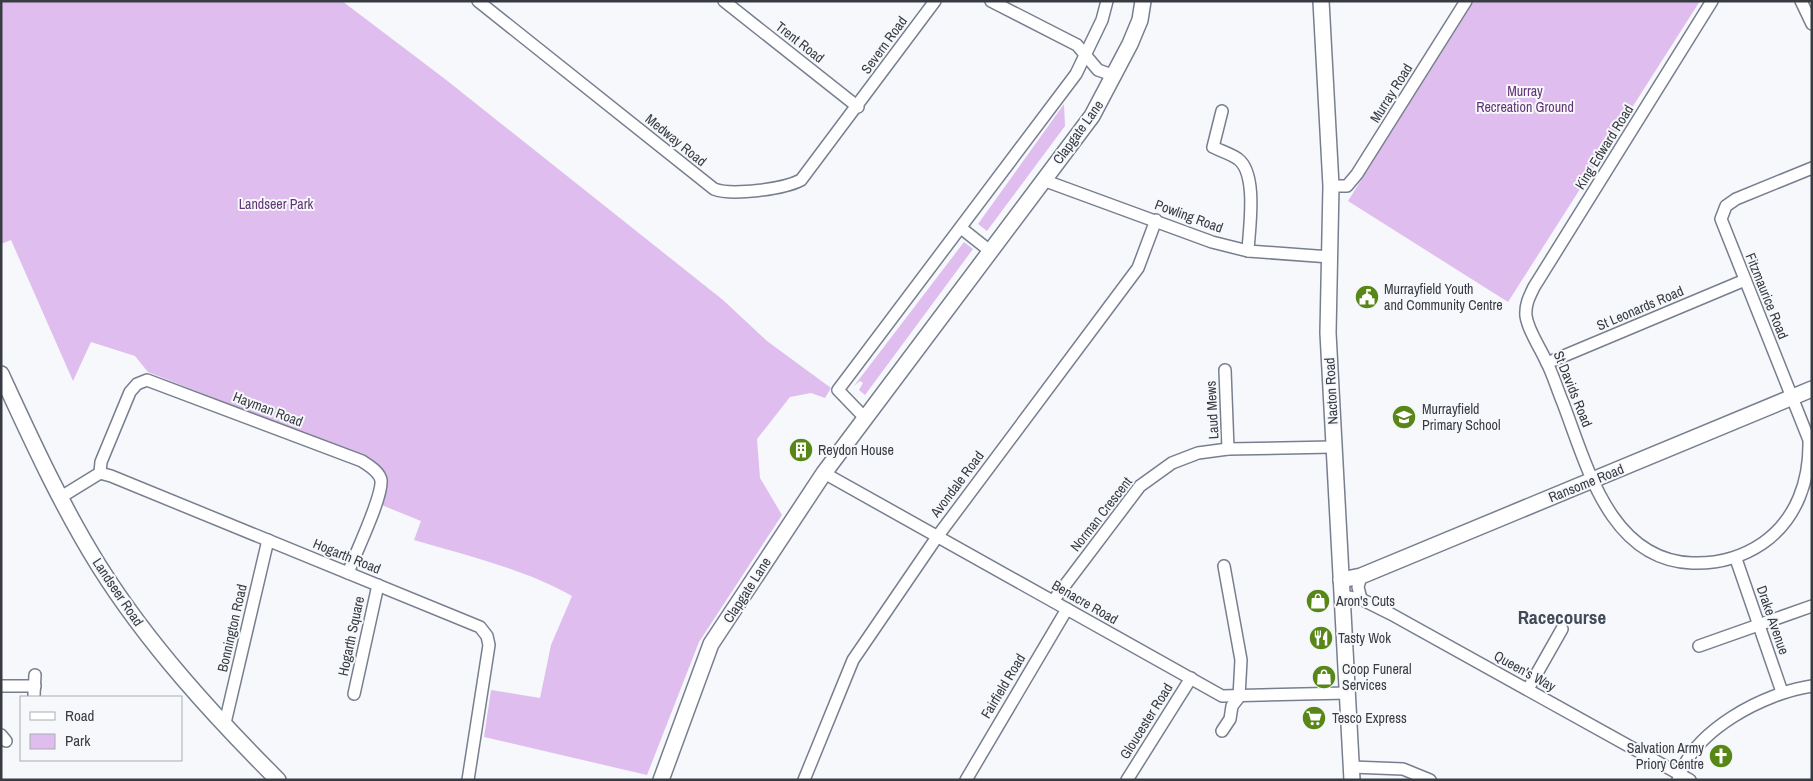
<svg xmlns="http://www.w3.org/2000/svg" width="1813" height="781" font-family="'Archivo Narrow',sans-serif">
<rect width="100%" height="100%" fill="#f6f8fb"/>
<!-- green -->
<g fill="#dfbdef">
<path d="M1 1H342L445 79 723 300 767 341 831 388 825 398 811 393 790 397 757 439 760 478 782 515 699 642 647 775 484 737 491 690 540 698 551 645 572 596C522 568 468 556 414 540L421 521 379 504 386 479 379 466 377 469 367 458 148 372 135 356 91 342 73 381 11 240 1 244Z"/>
<path d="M1474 1H1700L1508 302 1348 201Z"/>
<path d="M1064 104 1065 126 987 231 978 224Z"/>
<path d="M964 242 973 249 865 395 859 390 863 383 860 381 854 386Z"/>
</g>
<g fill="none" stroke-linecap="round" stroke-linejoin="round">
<!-- minor casing -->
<g stroke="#777f8f" stroke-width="14">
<g id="minor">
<path d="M478 1 714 189C732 196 784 189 801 180L935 1"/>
<path d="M724 1 858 107"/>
<path d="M991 1 1077 45 1098 70 1115 76"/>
<path d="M1712 1 1534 287C1529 297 1525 305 1526 316 1528 331 1540 347 1546 361 1553 374 1557 389 1563 403 1587 466 1610 560 1692 563 1719 564 1741 558 1763 543 1797 519 1810 480 1809 440L1721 219 1726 206 1736 199 1812 168"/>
<path d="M1801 1 1812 24"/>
<path d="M1222 111 1213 147C1221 151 1231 154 1238 159 1258 174 1249 229 1248 251"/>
<path d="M1043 180 1212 242 1248 251 1330 257"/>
<path d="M1331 186H1347L1357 174 1466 1"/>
<path d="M961 228 990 251"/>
<path d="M1547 363 1745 280"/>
<path d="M1225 370 1228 449"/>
<path d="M865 418 838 390 1076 74 1102 20 1107 1"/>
<path d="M100 473 101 462 130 392 137 384 147 380 362 461C369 466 379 471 381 480 383 497 355 554 348 573"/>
<path d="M824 473 1222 696 1347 693"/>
<path d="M61 497 100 473 111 476 480 627 487 636 489 645 468 780"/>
<path d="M1736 559 1782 692"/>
<path d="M1361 576 1358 587 1361 599"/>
<path d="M1342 596 1361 599 1391 614 1690 780"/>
<path d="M1053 601 1140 486 1172 463 1198 453 1228 449 1333 447"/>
<path d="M1699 646 1812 606"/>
<path d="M1 686H35"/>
<path d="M1528 689 1562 629"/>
<path d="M354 694 378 585"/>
<path d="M34 695 35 675"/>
<path d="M225 723 268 540"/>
<path d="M1222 731 1230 719 1232 706 1239 697 1241 660 1224 566"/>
<path d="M1 735 6 741"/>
<path d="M1352 767 1403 769 1430 780"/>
<path d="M804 780 853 660 937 537 1138 268 1156 220"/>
<path d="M966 780 1067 609"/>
<path d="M1127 780 1191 678"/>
<path d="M1678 780C1693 730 1764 693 1812 686"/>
</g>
</g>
<!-- tertiary casing -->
<g stroke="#777f8f" stroke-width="18">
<g id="tertiary">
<path d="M1321 1 1331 186 1328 333 1352 780"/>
<path d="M1 374C31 439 61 505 99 566 148 644 213 715 278 780"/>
<path d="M1341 580 1361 576 1812 389"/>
<path d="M661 780 711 644 824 473 1092 116 1130 44 1140 20 1143 1"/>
</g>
</g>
<!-- minor -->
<use href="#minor" stroke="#fff" stroke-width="11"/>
<!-- tertiary -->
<use href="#tertiary" stroke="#fff" stroke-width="15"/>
</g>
<!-- icons -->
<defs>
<g id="civic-disc" transform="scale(1.25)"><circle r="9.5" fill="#588617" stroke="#f6f8fb"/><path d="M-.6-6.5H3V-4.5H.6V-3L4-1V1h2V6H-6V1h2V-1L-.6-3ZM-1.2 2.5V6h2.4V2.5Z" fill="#fff"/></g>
<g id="school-disc" transform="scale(1.25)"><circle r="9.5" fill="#588617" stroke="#f6f8fb"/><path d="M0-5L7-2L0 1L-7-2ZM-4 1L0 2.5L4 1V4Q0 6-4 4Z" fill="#fff"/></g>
<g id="building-disc" transform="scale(1.25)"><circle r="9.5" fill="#588617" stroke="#f6f8fb"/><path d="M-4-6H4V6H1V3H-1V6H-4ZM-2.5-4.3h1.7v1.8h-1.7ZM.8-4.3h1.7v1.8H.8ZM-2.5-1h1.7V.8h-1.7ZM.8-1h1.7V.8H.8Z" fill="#fff"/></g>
<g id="shop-disc" transform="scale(1.25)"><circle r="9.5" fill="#588617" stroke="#f6f8fb"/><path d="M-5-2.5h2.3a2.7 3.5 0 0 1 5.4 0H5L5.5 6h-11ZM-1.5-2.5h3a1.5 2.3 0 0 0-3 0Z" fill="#fff"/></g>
<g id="restaurant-disc" transform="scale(1.25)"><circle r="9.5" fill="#588617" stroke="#f6f8fb"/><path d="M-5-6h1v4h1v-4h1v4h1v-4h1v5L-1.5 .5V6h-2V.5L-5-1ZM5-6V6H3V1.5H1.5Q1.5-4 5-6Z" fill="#fff"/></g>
<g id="supermarket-disc" transform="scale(1.25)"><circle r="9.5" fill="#588617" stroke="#f6f8fb"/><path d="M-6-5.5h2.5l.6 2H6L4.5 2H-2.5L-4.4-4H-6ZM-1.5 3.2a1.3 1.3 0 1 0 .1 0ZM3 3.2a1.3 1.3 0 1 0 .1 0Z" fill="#fff"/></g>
<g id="church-disc" transform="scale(1.25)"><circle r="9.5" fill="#588617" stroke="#f6f8fb"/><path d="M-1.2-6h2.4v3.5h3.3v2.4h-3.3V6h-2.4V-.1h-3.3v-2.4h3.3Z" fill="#fff"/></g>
</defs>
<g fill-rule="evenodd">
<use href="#civic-disc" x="1367" y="297"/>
<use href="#school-disc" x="1404" y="417"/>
<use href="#building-disc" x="801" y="450"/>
<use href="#shop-disc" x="1318" y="601"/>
<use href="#restaurant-disc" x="1321" y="638"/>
<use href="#shop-disc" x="1324" y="677"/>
<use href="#supermarket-disc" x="1314" y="718"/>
<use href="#church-disc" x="1721" y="756"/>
</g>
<g text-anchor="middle" stroke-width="4" stroke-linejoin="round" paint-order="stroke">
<!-- street labels -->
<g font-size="14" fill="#383c42" stroke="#f6f8fb">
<text transform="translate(800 42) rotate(38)" y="5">Trent Road</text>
<text transform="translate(884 45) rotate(-54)" y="5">Severn Road</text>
<text transform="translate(1391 93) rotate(-58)" y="5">Murray Road</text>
<text transform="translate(1078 132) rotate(-54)" y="5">Clapgate Lane</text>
<text transform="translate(676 140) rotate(39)" y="5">Medway Road</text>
<text transform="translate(1604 147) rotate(-58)" y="5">King Edward Road</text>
<text transform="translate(1189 216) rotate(20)" y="5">Powling Road</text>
<text transform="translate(1767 296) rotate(68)" y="5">Fitzmaurice Road</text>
<text transform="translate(1640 308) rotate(-23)" y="5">St Leonards Road</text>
<text transform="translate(1573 389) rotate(68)" y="5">St Davids Road</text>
<text transform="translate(1331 391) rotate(-93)" y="5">Nacton Road</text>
<text transform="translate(268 409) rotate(21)" y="5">Hayman Road</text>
<text transform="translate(1212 410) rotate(-93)" y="5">Laud Mews</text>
<text transform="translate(1586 483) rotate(-22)" y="5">Ransome Road</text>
<text transform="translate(957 484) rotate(-53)" y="5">Avondale Road</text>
<text transform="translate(1101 514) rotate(-52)" y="5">Norman Crescent</text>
<text transform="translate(347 556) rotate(22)" y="5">Hogarth Road</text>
<text transform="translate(747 590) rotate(-57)" y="5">Clapgate Lane</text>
<text transform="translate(118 592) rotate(56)" y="5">Landseer Road</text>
<text transform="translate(1085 602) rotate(30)" y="5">Benacre Road</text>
<text transform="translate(1773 620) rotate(71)" y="5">Drake Avenue</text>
<text transform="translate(232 628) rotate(-77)" y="5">Bonnington Road</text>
<text transform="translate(351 636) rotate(-78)" y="5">Hogarth Square</text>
<text transform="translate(1525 671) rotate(29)" y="5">Queen's Way</text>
<text transform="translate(1003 686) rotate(-59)" y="5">Fairfield Road</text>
<text transform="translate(1146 721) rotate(-58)" y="5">Gloucester Road</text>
</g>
<!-- park labels -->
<g font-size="14" fill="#623375" stroke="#f6f8fb">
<text x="1525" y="96">Murray<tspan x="1525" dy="16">Recreation Ground</tspan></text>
<text x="276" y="209">Landseer Park</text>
</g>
<!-- poi labels -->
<g font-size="14" fill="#383c42" stroke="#f6f8fb" text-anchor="start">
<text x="1384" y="294">Murrayfield Youth<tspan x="1384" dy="16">and Community Centre</tspan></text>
<text x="1422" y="414">Murrayfield<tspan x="1422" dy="16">Primary School</tspan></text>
<text x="818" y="455">Reydon House</text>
<text x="1336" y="606">Aron's Cuts</text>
<text x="1338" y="643">Tasty Wok</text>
<text x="1342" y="674">Coop Funeral<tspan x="1342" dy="16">Services</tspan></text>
<text x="1332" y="723">Tesco Express</text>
<text x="1704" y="753" text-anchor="end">Salvation Army<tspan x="1704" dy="16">Priory Centre</tspan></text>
</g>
<!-- district labels -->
<g font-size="19" font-weight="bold" fill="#424a58" stroke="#f6f8fb">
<text x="1562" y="624">Racecourse</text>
</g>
</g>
<!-- border -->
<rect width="1813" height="781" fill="none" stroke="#383c42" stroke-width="5"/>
<!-- legend -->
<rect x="20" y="696" width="162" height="65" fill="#f6f8fb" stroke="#aaadb1"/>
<rect x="30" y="712" width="25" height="8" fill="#ffffff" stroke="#aaadb1"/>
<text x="65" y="721" font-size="15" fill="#383c42">Road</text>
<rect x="30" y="734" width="25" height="15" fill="#dfbdef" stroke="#aaadb1"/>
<text x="65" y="746" font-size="15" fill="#383c42">Park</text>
</svg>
